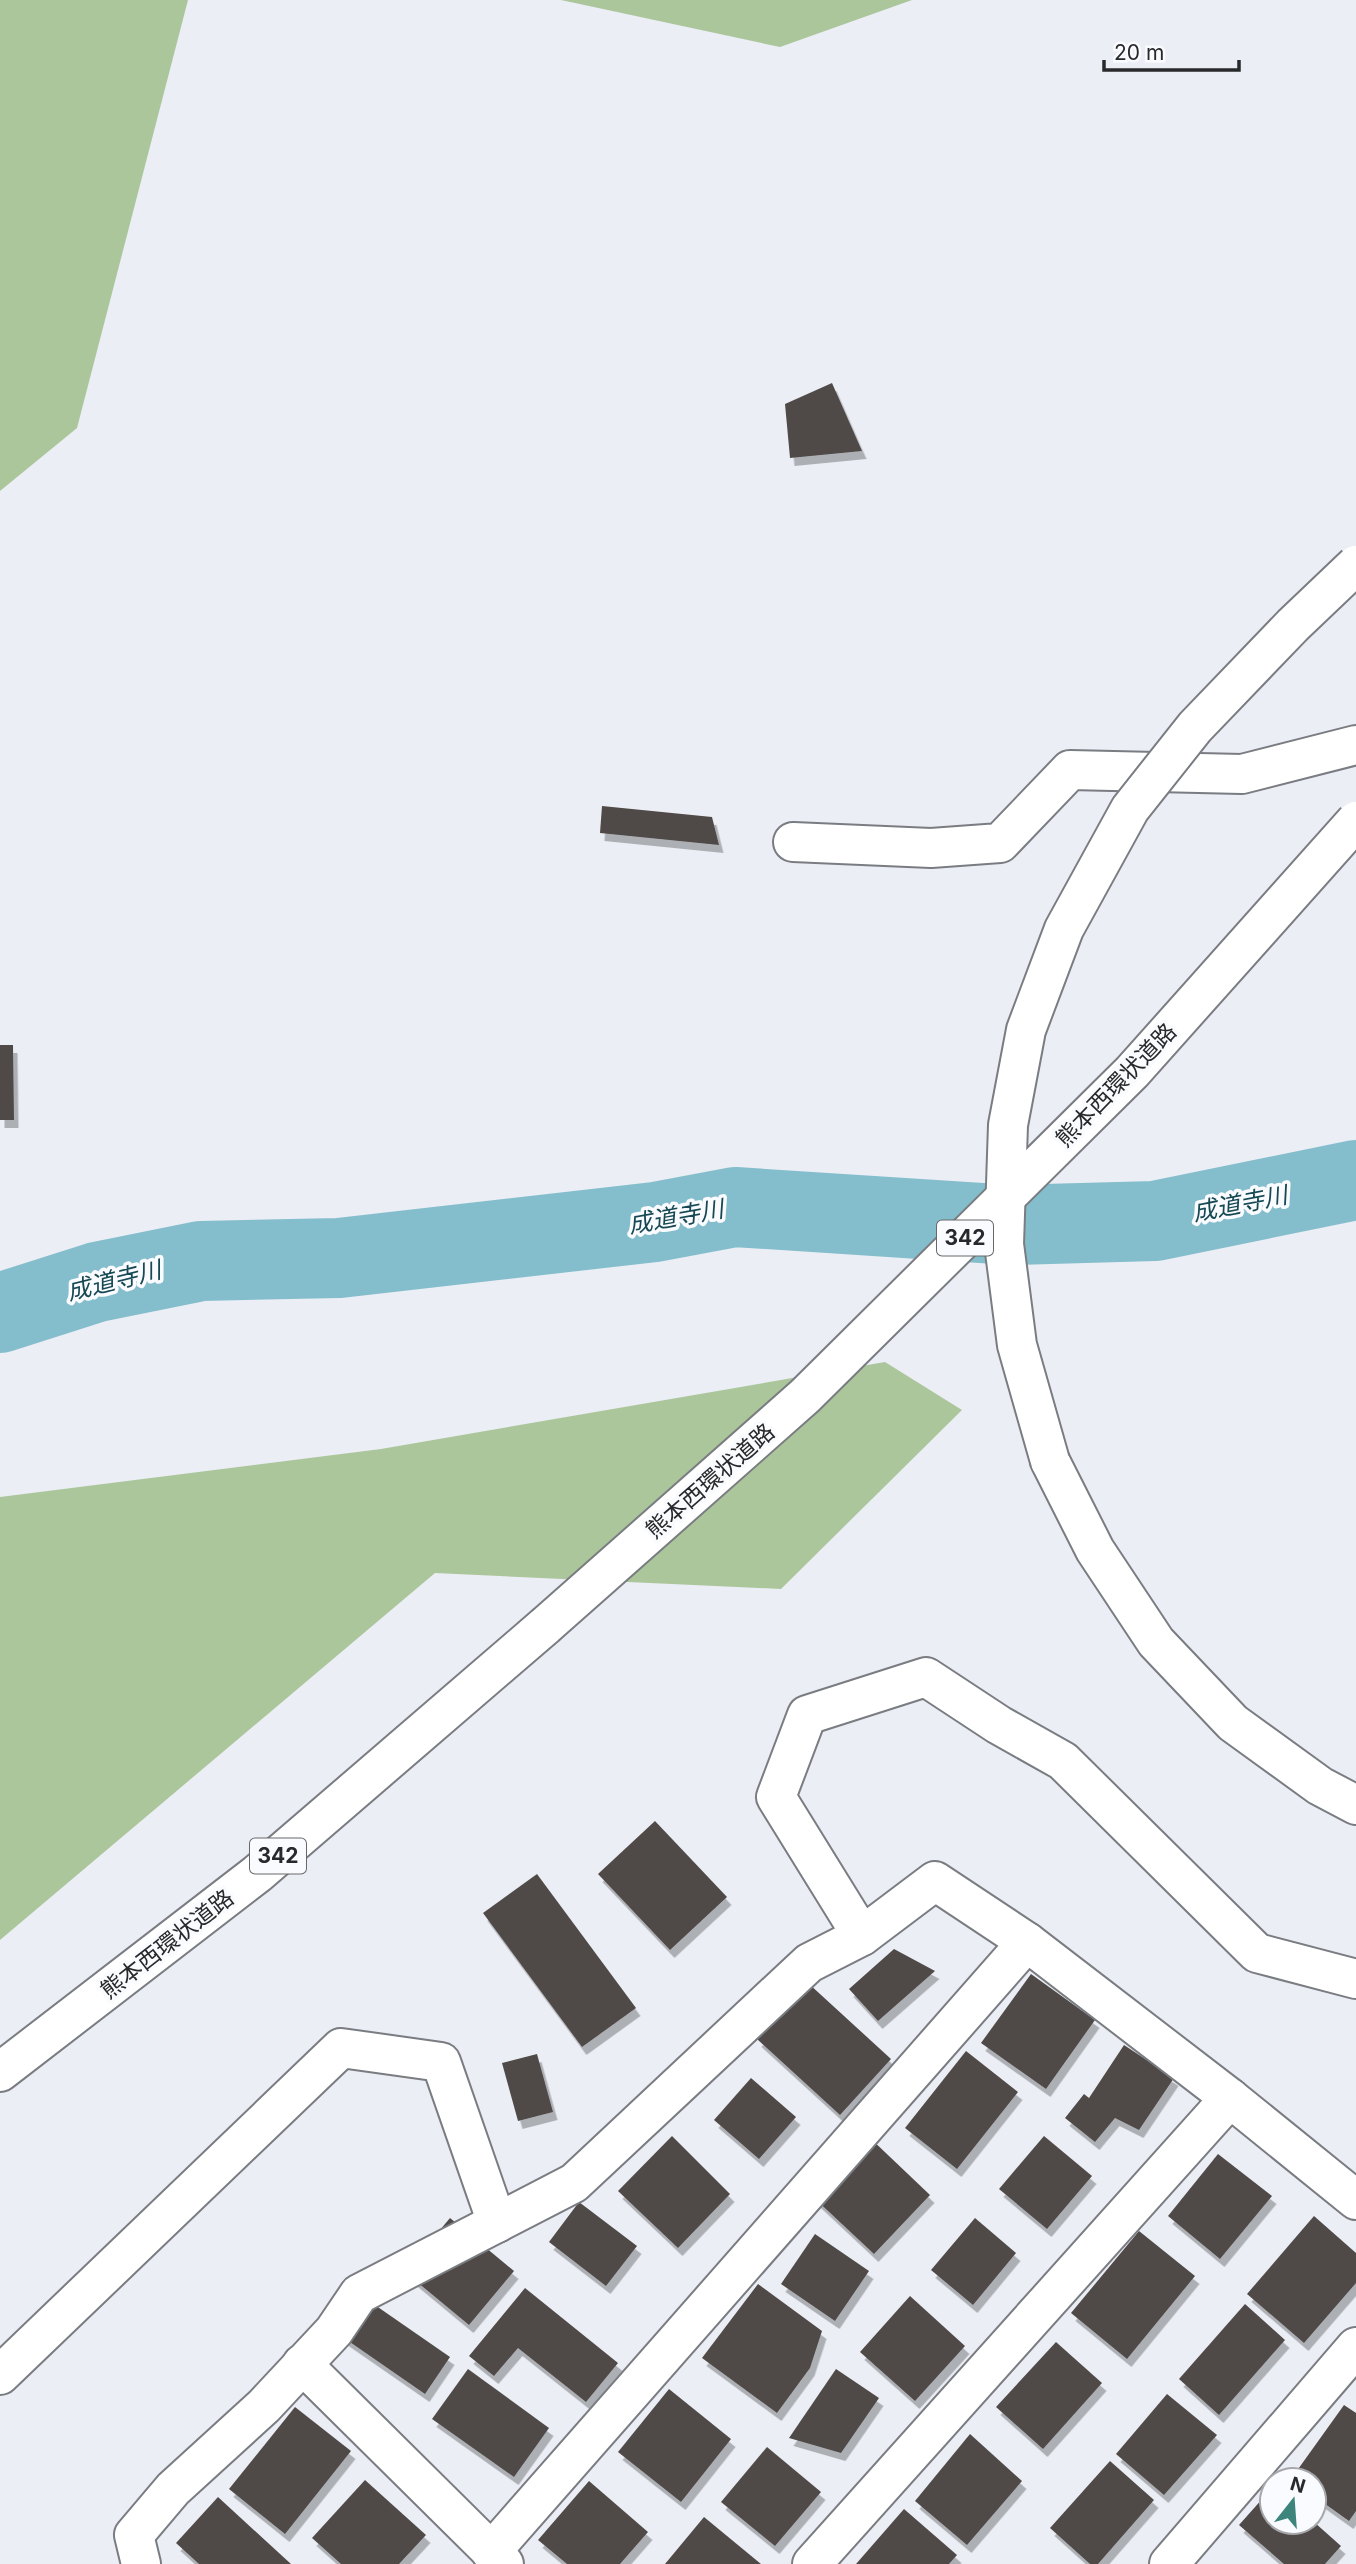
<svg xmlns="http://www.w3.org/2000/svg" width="1356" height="2564" font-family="Inter,'Noto Sans JP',sans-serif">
<defs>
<filter id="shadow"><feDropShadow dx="4.5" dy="8" stdDeviation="0" flood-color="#0004"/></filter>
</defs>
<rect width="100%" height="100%" fill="#ebeef5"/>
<!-- forest -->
<g fill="#acc69c">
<path d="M0 0H188L77 428 0 491Z"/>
<path d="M561 0H912L780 47Z"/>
<path d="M885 1362 962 1410 781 1589 435 1573 0 1940V1497L381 1449Z"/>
</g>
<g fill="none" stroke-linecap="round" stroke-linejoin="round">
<!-- river -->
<path stroke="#84becc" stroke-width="80" d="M0 1313 97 1282 201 1261 339 1258 655 1222 735 1207 1012 1225 1155 1221 1356 1180"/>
</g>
<!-- building -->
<g fill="#504a47" filter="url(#shadow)">
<path d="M832 383 862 451 790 458 785 404Z"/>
<path d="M602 806 712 817 719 845 600 833Z"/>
<path d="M0 1045H13L14 1120H0Z"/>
<path d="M655 1821 727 1897 670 1950 598 1874Z"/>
<path d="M537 1874 636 2008 582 2047 483 1913Z"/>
<path d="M894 1949 935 1971 878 2021 849 1989Z"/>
<path d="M1031 1974 1095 2020 1046 2089 981 2043Z"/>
<path d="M808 1983 891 2059 840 2115 757 2039Z"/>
<path d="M1124 2045 1174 2078 1139 2130 1115 2118 1095 2142 1065 2118 1084 2094 1089 2098Z"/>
<path d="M966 2051 1018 2092 957 2169 905 2128Z"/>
<path d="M537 2054 553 2112 518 2121 502 2063Z"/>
<path d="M751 2078 796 2117 759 2159 714 2120Z"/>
<path d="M672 2136 730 2194 678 2248 618 2191Z"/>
<path d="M868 2136 930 2195 874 2254 811 2195Z"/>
<path d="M1044 2136 1092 2176 1047 2229 999 2189Z"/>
<path d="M1218 2154 1272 2196 1220 2259 1168 2216Z"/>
<path d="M579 2202 637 2246 606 2286 549 2242Z"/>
<path d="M1314 2216 1356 2253V2283L1304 2343 1247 2294Z"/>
<path d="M450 2218 514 2271 469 2325 405 2272Z"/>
<path d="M975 2218 1016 2253 973 2305 931 2270Z"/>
<path d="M1139 2231 1195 2276 1127 2359 1071 2313Z"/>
<path d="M815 2234 869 2271 835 2321 781 2284Z"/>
<path d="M758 2284 822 2331 810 2368 777 2413 702 2358Z"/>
<path d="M525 2288 618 2363 586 2402 518 2348 494 2376 469 2356Z"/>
<path d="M359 2294 450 2357 425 2394 334 2331Z"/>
<path d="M910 2296 965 2346 915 2401 860 2352Z"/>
<path d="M1245 2304 1285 2340 1219 2415 1179 2379Z"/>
<path d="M1056 2342 1102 2383 1043 2449 996 2407Z"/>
<path d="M468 2369 549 2428 514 2477 432 2419Z"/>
<path d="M836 2369 879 2398 841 2453 789 2438Z"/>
<path d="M669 2389 731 2439 681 2502 618 2452Z"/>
<path d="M1167 2394 1217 2435 1164 2495 1116 2454Z"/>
<path d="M1344 2405 1356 2413V2511L1349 2521 1314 2496V2480L1291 2479Z"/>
<path d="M295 2407 351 2451 285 2534 229 2489Z"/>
<path d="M970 2434 1022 2481 967 2545 915 2501Z"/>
<path d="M767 2447 821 2492 775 2546 721 2502Z"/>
<path d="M1110 2461 1154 2500 1098 2564H1090L1050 2528Z"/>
<path d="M365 2480 426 2535 399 2564H341L312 2538Z"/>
<path d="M589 2481 648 2532 620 2564H567L538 2540Z"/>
<path d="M1272 2488V2522H1314L1341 2546 1325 2564H1284L1239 2525Z"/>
<path d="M218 2497 291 2564H199L176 2543Z"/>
<path d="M904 2509 957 2555 949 2564H856Z"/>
<path d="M704 2517 761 2564H665Z"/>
</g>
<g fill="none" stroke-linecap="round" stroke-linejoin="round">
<!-- minor casing -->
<g stroke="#797c81" stroke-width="42">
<g id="minor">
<path d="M793 842 931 848 1000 843 1070 770 1242 774 1356 745"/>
<path d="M862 1936 776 1797 807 1715 926 1677 999 1725 1063 1761 1257 1953 1356 1979"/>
<path d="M302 2364 504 2564"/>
<path d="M0 2375 341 2048 441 2062 497 2223"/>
<path d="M491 2552 1027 1942"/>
<path d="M141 2564 134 2535 173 2489 264 2406 334 2331 359 2294 574 2183 809 1963 862 1936 935 1881 1027 1942 1230 2098 1356 2200"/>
<path d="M812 2564 1230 2098"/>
<path d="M1169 2564 1356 2347"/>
</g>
</g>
<!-- highway casing -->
<g stroke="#797c81" stroke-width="42">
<g id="highway">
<path d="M1050 1461 1095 1550 1156 1642 1233 1723 1320 1786 1356 1805"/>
<path d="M0 2072 257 1874 545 1626"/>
</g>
</g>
<!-- minor -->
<use href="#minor" stroke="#fff" stroke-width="38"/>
<!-- highway -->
<use href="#highway" stroke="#fff" stroke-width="38"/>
<!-- highway-bridge casing -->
<g stroke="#797c81" stroke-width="42" stroke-linecap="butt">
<g id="highway-bridge">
<path d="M1050 1461 1017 1345 1004 1244 1008 1125 1026 1030 1064 929 1130 809 1195 727 1293 625 1356 565"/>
<path d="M545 1626 805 1396 1132 1072 1356 821"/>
</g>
</g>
<!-- highway-bridge -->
<use href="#highway-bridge" stroke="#fff" stroke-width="38"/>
</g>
<g text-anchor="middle" stroke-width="7" stroke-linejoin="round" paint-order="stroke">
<!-- shield labels -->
<g fill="#fafbfe" stroke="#67686a" stroke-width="2">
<rect x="937" y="1220.5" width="56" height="35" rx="5"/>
<rect x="250" y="1838.5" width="56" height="35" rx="5"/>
</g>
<g font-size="21" font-weight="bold" fill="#28292b">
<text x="965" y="1245">342</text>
<text x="278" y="1863">342</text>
</g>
<!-- street labels -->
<g font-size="23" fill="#28292b" stroke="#fafbfe">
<text transform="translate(1116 1085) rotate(-46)" y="8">熊本西環状道路</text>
<text transform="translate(710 1481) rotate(-41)" y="8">熊本西環状道路</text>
<text transform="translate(167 1944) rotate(-38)" y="8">熊本西環状道路</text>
</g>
<!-- water labels -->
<g font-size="24" font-style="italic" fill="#164954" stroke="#fafbfe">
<text transform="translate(1240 1204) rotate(-11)" y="8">成道寺川</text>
<text transform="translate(676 1217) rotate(-10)" y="8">成道寺川</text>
<text transform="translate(114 1281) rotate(-14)" y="8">成道寺川</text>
</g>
</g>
<!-- north arrow -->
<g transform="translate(1293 2501) rotate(17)"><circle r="33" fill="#fafbfe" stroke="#a6a7aa" stroke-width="2"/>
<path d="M0-5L12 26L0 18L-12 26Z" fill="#3d847d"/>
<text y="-10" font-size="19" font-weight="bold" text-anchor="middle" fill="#28292b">N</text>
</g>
<!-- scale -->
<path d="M1104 60v10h135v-10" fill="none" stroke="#28292b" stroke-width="3.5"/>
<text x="1114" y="60" font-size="21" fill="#28292b" stroke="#fafbfe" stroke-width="5" paint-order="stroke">20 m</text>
</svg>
